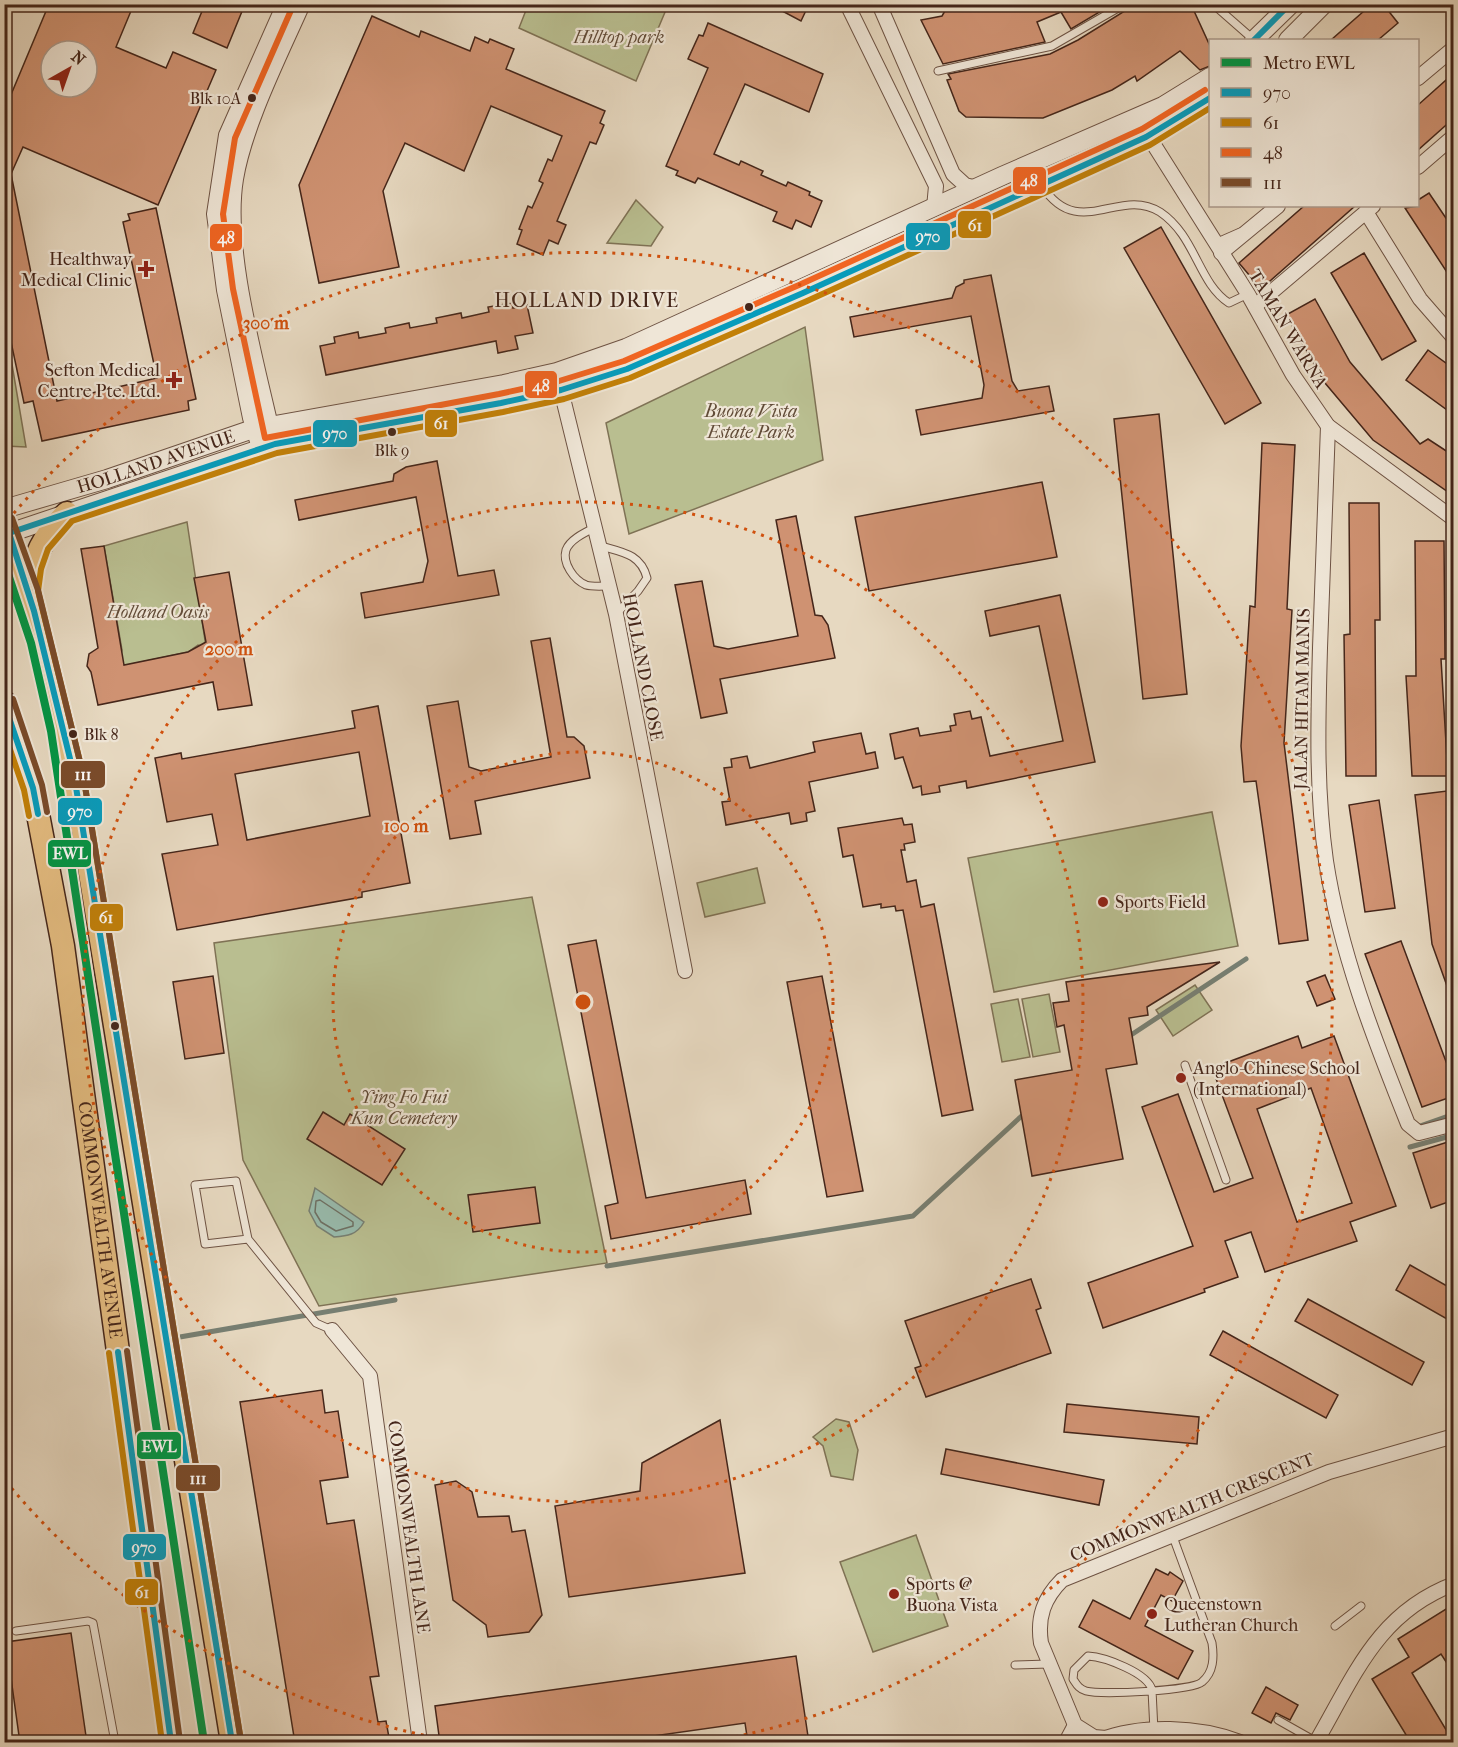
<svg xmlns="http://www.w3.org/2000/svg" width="1458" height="1747" font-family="'IM FELL French Canon',serif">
<rect width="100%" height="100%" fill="#e7d9c1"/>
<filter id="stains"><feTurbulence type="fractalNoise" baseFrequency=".00333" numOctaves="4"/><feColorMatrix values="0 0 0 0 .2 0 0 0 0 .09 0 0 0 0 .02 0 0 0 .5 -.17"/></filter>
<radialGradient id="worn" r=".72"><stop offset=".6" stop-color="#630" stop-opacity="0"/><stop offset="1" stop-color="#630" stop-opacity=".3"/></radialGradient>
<!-- green -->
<g fill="#b9be90" stroke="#7f7255" stroke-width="1.5">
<path d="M528 5V4L668 5 636 81 519 28Z"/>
<path d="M636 200 663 227 651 246 607 243Z"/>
<path d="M4 323 7 335 26 447 5 446Z"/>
<path d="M805 327 823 460 629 534 606 423Z"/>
<path d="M187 522 206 647 198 645 188 652 118 667 122 650 104 546Z"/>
<path d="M1212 812 1238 946 994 992 968 858Z"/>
<path d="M757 868 765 903 705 917 697 883Z"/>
<path d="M532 897 607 1263 319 1306 243 1160 214 943Z"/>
<path d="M1195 985 1212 1010 1173 1036 1156 1010Z"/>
<path d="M1049 994 1060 1052 1033 1057 1022 999Z"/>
<path d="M1018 999 1030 1057 1002 1062 991 1004Z"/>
<path d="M836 1419 849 1422 858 1450 853 1480 831 1476 823 1446 813 1437Z"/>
<path d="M916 1535 948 1626 873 1652 840 1562Z"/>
</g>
<!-- water -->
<path fill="#98bbad" stroke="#777f72" stroke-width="1.5" d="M315 1188 364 1222C357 1235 347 1236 334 1237L317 1226 309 1211Z"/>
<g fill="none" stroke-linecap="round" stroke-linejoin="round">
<!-- shore -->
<path stroke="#6e7064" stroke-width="1.5" d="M320 1200 353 1222V1226L336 1231 321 1222 315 1212 316 1201Z"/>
<!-- stream -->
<g stroke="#777f72" stroke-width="5">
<path d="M1128 1037 1246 959"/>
<path d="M1420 1126 1454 1114"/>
<path d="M1410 1147 1454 1135"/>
<path d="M607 1266 913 1216 1026 1112"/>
<path d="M174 1338 395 1300"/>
</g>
</g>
<!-- building -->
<g fill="#cf9272" stroke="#45261a" stroke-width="1.5" fill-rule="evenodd">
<path d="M49 4H116L131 11 116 47 166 68 173 52 216 70 158 205 23 147 11 174 57 401 157 378 123 222 130 220 128 214 156 208 196 399 188 401 189 410 42 441 33 401 24 403 4 309V95L10 97ZM51 51H87V87H51Z"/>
<path d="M205 4H245L227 48 193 33Z"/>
<path d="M769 4H809L801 21Z"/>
<path d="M949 4H1113L1071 29 1061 12 1037 22 1045 42 943 64 921 20 942 16Z"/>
<path d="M1131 4H1187L1194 11 1210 46V66L1200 70 1180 51 1137 81 1135 76 1112 90 1043 118 966 117 959 111 947 80 951 79 948 74 1050 54 1078 40 1128 9Z"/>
<path d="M1372 4H1383L1398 23 1378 40H1331Z"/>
<path d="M372 16 419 37 421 31 470 51 475 37 488 43 490 39 514 49 506 69 605 111 600 123 604 125 596 144 590 142 557 221 566 225 558 244 549 240 543 255 517 244 522 230 519 229 528 206 532 208 543 183 539 181 548 159 552 161 562 136 491 106 464 171 405 143 383 191 399 267 319 283 299 185Z"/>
<path d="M708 23 823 74 809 112 745 84 714 154 739 165 741 161 763 171 761 175 786 186 788 182 810 192 809 195 822 201 811 227 796 220 792 229 773 221 777 212 698 178 695 183 676 175 678 171 666 166 708 68 688 59 699 35 703 36Z"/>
<path d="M1454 73V118L1418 150V105Z"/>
<path d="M1429 193 1454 230V283L1405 208 1418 206V200Z"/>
<path d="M1304 206H1355L1261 289 1239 263Z"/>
<path d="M1161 227 1261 403 1225 424 1124 248Z"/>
<path d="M1364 253 1416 341 1382 360 1331 273Z"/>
<path d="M991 275 1012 381 1018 391 1049 386 1054 411 921 435 916 410 982 398 984 385 971 316 854 337 850 317 952 298 956 287 964 283V280Z"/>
<path d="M1315 299 1350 362 1420 444 1428 439 1454 456V496L1373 440 1325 383 1286 315Z"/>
<path d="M512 303 513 308 527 305 533 333 515 336 518 349 498 353 496 341 326 375 320 346 335 343 334 337 358 332 359 338 386 333 385 328 409 323 410 328 437 323 436 318 461 313 462 318 489 312 488 307Z"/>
<path d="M1428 350 1454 369V415L1406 380Z"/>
<path d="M1159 414 1187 694 1143 699 1114 419Z"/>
<path d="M1262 443 1295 445 1287 609 1292 610 1284 743 1308 940 1279 944 1256 781 1244 782 1241 746 1250 606 1255 607Z"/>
<path d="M437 461 458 576 494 570 499 595 365 618 361 593 423 582 428 561 416 497 299 520 295 500 393 481 394 474 406 467Z"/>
<path d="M1042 482 1057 557 869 591 855 517Z"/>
<path d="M1349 503H1379L1380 620H1375L1376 776H1346L1344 635 1350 634Z"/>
<path d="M796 516 815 615 822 616 828 625 835 658 720 679 727 713 701 718 675 585 702 581 714 646 728 649 798 636 776 520Z"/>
<path d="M1415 541H1444L1445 659H1441L1448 776H1412L1406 676H1416Z"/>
<path d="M104 546 124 665 188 652 206 642 194 578 229 572 252 705 218 710 213 682 98 705 91 672 87 666 89 654 98 648 81 549Z"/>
<path d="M1060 595 1095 762 967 788 966 781 939 786 940 792 922 795 921 786 913 788 903 757 895 759 890 734 918 728 920 736 951 731 950 726 956 725 954 714 970 711 972 719 981 717 990 756 1063 741 1039 626 990 636 985 611Z"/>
<path d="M550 638 567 737H574L584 746 590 778 475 801 481 834 450 839 427 706 458 701 469 767 481 771 551 757 531 641Z"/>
<path d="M378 706 410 883 362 892V897L177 930 162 854 218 845 212 814 167 822 155 758 181 753 182 759 355 728 352 711ZM359 752 370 816 247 840 235 774Z"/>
<path d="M861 733 866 754 875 752 878 768 809 782 815 811 806 813 807 821 791 824 789 813 726 825 722 802 730 801 724 768 732 767 731 759 747 756 750 768 815 752 813 742Z"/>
<path d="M1447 791 1454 840 1452 1000 1432 944 1415 795Z"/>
<path d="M1379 800 1395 908 1365 912 1349 805Z"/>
<path d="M902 818 904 825 912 824 915 842 904 844 905 850H901L907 882 916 880 921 907 934 904 973 1110 942 1116 903 910 896 911 895 906 881 908V904L863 907 853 855 843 857 838 828Z"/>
<path d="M596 940 646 1198 745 1180 751 1214 611 1239 605 1206 618 1203 568 945Z"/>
<path d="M1401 941 1454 1083V1096L1422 1107 1365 954Z"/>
<path d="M1220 962 1147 1007 1148 1015 1129 1018 1137 1064 1106 1069 1123 1159 1032 1176 1015 1080 1072 1070 1064 1025 1057 1027 1053 1003 1069 1001 1066 982Z"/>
<path d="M1325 975 1335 999 1317 1006 1307 982Z"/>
<path d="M213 976 224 1053 185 1059 173 982Z"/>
<path d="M822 976 863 1191 827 1197 787 982Z"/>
<path d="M1298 1036 1302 1048 1334 1036 1396 1206 1350 1222 1357 1241 1265 1272 1251 1232 1225 1241 1238 1277 1204 1289 1205 1292 1103 1328 1088 1283 1193 1246 1142 1107 1178 1094 1214 1192 1253 1178 1212 1068ZM1311 1088 1352 1203 1297 1222 1257 1109Z"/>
<path d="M323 1112 344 1125 350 1114 405 1149 382 1185 307 1139Z"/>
<path d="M1454 1140V1200L1431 1208 1413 1153Z"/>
<path d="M535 1187 540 1223 473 1232 468 1195Z"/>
<path d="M1410 1265 1454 1290V1323L1396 1290Z"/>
<path d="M1031 1279 1041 1308 1036 1310 1051 1353 926 1397 915 1368 921 1366 905 1321Z"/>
<path d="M1308 1299 1424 1362 1412 1385 1295 1321Z"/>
<path d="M1223 1331 1338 1395 1326 1418 1210 1355Z"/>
<path d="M322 1390 325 1413 338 1411 348 1477 320 1481 327 1524 354 1520 379 1676 370 1677 378 1722 386 1721 390 1743H295L240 1402Z"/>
<path d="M1067 1404 1199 1417 1197 1444 1064 1432Z"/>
<path d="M720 1420 745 1573 569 1597 555 1506 640 1491 642 1463Z"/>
<path d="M946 1449 1104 1480 1099 1505 941 1474Z"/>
<path d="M456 1481 472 1492 478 1517 509 1516 512 1532 525 1530 542 1615 529 1632 488 1637 486 1625 453 1600 435 1485Z"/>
<path d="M1156 1569 1168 1575 1170 1572 1183 1581 1172 1601 1161 1595 1145 1626 1193 1651 1178 1679 1079 1627 1093 1600 1130 1619Z"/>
<path d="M1454 1604V1674L1441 1654 1412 1673 1454 1743H1411L1372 1679 1409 1657 1398 1639Z"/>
<path d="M71 1633 87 1743H20L6 1642Z"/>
<path d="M796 1656 809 1743H748L745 1723 604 1743H440L435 1706Z"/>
<path d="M1266 1687 1298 1705 1290 1720 1276 1713 1271 1723 1252 1713Z"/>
</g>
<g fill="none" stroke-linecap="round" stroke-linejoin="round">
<!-- service casing -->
<g stroke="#6e5344" stroke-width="9">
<g id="service">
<path d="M1213 4 1254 40"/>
<path d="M938 71 1052 46 1125 4"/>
<path d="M1042 186C1079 242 1119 186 1160 212 1196 236 1198 283 1229 303L1248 294"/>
<path d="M1215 243 1240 232"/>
<path d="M596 527C586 532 570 539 566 550 562 563 574 580 586 585 592 587 603 586 610 586"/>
<path d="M601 546C622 552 641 554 647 578L638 591 616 614"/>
<path d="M1185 1065 1226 1180"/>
<path d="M248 1239 205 1244 195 1185 236 1181 248 1239 316 1323 332 1330"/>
<path d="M1335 1626 1361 1606"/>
<path d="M16 1631 88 1621 93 1623 115 1742"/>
<path d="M1015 1665 1048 1664"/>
<path d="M1278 1720 1317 1742"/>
<path d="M1154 1731 1152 1690C1148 1673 1105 1657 1088 1656L1074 1670 1073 1679C1077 1685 1079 1689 1086 1691 1101 1695 1192 1691 1202 1682 1214 1672 1214 1657 1212 1643L1172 1534"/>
</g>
</g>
<!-- minor casing -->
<g stroke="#6e5344" stroke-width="16">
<g id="minor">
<path d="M847 4 936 186 934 208"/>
<path d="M879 4 953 174 965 185 977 188"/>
<path d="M1418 78 1454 48"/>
<path d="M1137 118 1248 294 1293 375 1328 426 1454 519"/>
<path d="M1418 167 1454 136"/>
<path d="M1366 212 1420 299 1454 338"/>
<path d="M1221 253 1278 206"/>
<path d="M1255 306 1373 206"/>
<path d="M559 382 616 614 685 971"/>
<path d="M1328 426C1325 500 1322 574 1320 648 1318 720 1316 790 1326 861 1340 952 1374 1039 1408 1124L1419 1133 1454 1124"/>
<path d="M275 444C259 369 224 252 236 179 245 125 280 56 303 4"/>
<path d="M259 448 250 418 224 290 214 214 226 135 284 4"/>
<path d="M332 1330 370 1376 420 1742"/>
<path d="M1106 1738 1094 1737 1075 1725 1041 1643C1037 1617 1044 1598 1062 1580L1329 1472 1454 1436"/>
<path d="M1100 1740C1141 1724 1199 1726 1240 1742"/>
<path d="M1066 1742 1075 1725"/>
<path d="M1316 1742C1354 1677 1377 1613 1454 1584"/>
</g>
</g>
<!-- tertiary casing -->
<g stroke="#6e5344" stroke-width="20">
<g id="tertiary">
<path d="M1254 40 1291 4"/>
<path d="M1288 40 1324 4"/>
<path id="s1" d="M4 509 107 479 253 429 504 384 557 372 626 348 1002 176 1163 106 1210 77"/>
<path d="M9 533 275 444 501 403 561 390 627 369 803 293 1146 137 1210 98"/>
</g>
</g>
<!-- primary casing -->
<g stroke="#45261a" stroke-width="25">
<g id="primary">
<path d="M4 521 29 592 74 775 232 1742"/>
<path d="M29 589C33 556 43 536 67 513"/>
<path id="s2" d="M4 702 33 788 63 946 171 1742"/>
</g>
</g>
<!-- service -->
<use href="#service" stroke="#efe6d7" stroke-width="7"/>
<!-- minor -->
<use href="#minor" stroke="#efe6d7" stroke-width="14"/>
<!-- tertiary -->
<use href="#tertiary" stroke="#efe6d7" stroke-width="18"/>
<!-- primary -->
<use href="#primary" stroke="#e4bc80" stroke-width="22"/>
<!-- bus-1 casing -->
<g stroke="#efe6d7" stroke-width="10">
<g id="bus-1">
<path d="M1254 40 1290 4"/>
<path d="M4 703 33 788 38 814"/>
<path d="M118 1352 171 1742"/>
<path d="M232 1742 74 775 34 611 9 533 275 444 501 403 561 390 627 369 803 293 1146 137 1210 98"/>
</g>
</g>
<!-- bus-2 casing -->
<g stroke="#efe6d7" stroke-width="10">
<g id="bus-2">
<path d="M4 732 24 790 29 816"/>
<path d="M109 1353 162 1742"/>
<path d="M241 1741 83 774 38 591 41 569 48 549 72 521 277 453 503 412 564 399 630 378 807 301 1150 145 1210 108"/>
</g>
</g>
<!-- bus-3 casing -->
<g stroke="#efe6d7" stroke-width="10">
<path id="bus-3" d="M292 8 235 138 223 214 233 289 265 438 499 394 559 381 624 361 799 285 1142 129 1205 90"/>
</g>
<!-- bus-4 casing -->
<g stroke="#efe6d7" stroke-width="10">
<g id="bus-4">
<path d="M12 518 38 590 83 774 241 1741"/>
<path d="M13 699 42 785 47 812"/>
<path d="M127 1351 180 1741"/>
</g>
</g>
<!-- bus-1 -->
<use href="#bus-1" stroke="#079cbc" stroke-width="6"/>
<!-- bus-2 -->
<use href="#bus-2" stroke="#c28008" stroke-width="6"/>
<!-- bus-3 -->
<use href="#bus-3" stroke="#f26522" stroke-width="6"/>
<!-- bus-4 -->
<use href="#bus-4" stroke="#7a4b2a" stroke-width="6"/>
<!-- metro-1 casing -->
<g stroke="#efe6d7" stroke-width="12">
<path id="metro-1" d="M4 562 31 643 51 731 204 1742"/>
</g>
<!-- metro-1 -->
<use href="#metro-1" stroke="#009645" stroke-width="8"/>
</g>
<!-- distance rings -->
<g fill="none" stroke="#d0510e" stroke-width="3" stroke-dasharray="3 6">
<circle cx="583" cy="1002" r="250"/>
<circle cx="583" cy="1002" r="500"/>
<path d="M459 1742A750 750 0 0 1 8 1484M8 520A750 750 0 1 1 707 1742"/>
</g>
<!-- markers -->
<g fill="#45261a" stroke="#efe6d7" stroke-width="2">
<circle cx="252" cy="98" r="5"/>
<circle cx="749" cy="307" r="5"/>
<circle cx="392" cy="432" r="5"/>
<circle cx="73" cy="734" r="5"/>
<circle cx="115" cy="1026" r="5"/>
</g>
<g fill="#8f2418" stroke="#efe6d7" stroke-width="2">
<path d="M143 260h6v6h6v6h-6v6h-6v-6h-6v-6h6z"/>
<path d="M171 371h6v6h6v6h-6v6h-6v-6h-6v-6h6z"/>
<circle cx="1103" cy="902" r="6"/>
<circle cx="1181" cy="1078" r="6"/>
<circle cx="894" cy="1594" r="6"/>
<circle cx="1152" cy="1614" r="6"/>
</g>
<g text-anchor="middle" stroke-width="4.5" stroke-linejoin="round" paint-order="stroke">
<!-- bus labels -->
<g font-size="16" fill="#45261a" stroke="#efe6d7" text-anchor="end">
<text x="241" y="104">Blk 10A</text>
<text x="392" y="456" text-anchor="middle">Blk 9</text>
<text x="84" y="740" text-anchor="start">Blk 8</text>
</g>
<!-- park labels -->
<g font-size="18" font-style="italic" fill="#624c38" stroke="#efe6d7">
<text x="619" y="43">Hilltop park</text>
<text x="751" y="417">Buona Vista<tspan x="751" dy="21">Estate Park</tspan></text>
<text x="158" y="618">Holland Oasis</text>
<text x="404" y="1103">Ying Fo Fui<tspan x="404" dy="21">Kun Cemetery</tspan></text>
</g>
<!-- poi labels -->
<g font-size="18" fill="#45261a" stroke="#efe6d7" text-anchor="start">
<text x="132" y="265" text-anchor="end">Healthway<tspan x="132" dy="21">Medical Clinic</tspan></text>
<text x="160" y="376" text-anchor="end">Sefton Medical<tspan x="160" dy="21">Centre Pte. Ltd.</tspan></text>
<text x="1115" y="908">Sports Field</text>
<text x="1193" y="1074">Anglo-Chinese School<tspan x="1193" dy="21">(International)</tspan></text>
<text x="906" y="1590">Sports @<tspan x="906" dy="21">Buona Vista</tspan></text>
<text x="1164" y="1610">Queenstown<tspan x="1164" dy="21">Lutheran Church</tspan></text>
</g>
<!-- street labels -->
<g font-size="18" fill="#45261a" stroke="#efe6d7">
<text transform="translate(1288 329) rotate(59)" y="6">TAMAN WARNA</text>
<text dy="6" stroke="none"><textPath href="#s1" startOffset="159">HOLLAND AVENUE</textPath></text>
<text transform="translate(643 667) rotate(79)" y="6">HOLLAND CLOSE</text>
<text transform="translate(1302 699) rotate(-89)" y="6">JALAN HITAM MANIS</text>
<text dy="6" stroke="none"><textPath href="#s2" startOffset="528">COMMONWEALTH AVENUE</textPath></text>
<text transform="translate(1192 1507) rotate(-22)" y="6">COMMONWEALTH CRESCENT</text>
<text transform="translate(409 1527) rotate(82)" y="6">COMMONWEALTH LANE</text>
</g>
<!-- neighbourhood labels -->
<g font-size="20" letter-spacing="1.5" fill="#45261a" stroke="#efe6d7">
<text x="587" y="307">HOLLAND DRIVE</text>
</g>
</g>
<circle cx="583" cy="1002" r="9" fill="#d0510e" stroke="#efe6d7" stroke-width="3"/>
<g font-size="18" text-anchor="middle" font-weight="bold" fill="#d0510e" stroke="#efe6d7" stroke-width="4.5" stroke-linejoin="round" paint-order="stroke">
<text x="266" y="329">300 m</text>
<text x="229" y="655">200 m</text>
<text x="406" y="832">100 m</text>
</g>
<g stroke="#efe6d7" stroke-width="2">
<rect x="1012" y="166" width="35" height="29" rx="6" fill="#f26522"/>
<rect x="957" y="210" width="35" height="29" rx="6" fill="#c28008"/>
<rect x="905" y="222" width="46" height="29" rx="6" fill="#079cbc"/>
<rect x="209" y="223" width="34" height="29" rx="6" fill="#f26522"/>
<rect x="524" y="370" width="34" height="29" rx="6" fill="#f26522"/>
<rect x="424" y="409" width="34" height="29" rx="6" fill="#c28008"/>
<rect x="312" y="419" width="46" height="29" rx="6" fill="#079cbc"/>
<rect x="60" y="760" width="46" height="29" rx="6" fill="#7a4b2a"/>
<rect x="57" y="797" width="46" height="29" rx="6" fill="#079cbc"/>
<rect x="47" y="839" width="45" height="29" rx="6" fill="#009645"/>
<rect x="89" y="903" width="35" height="29" rx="6" fill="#c28008"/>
<rect x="136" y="1431" width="46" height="29" rx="6" fill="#009645"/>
<rect x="175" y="1464" width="46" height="28" rx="6" fill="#7a4b2a"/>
<rect x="122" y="1533" width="45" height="28" rx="6" fill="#079cbc"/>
<rect x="124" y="1578" width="35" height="28" rx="6" fill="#c28008"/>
</g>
<g font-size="16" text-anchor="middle" font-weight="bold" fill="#fff">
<text x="1029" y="186">48</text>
<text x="975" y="231">61</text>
<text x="928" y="242">970</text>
<text x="226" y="243">48</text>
<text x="541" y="391">48</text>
<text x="441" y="429">61</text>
<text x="335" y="439">970</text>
<text x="83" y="780">111</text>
<text x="80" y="817">970</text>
<text x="70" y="859">EWL</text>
<text x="106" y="923">61</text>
<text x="159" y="1452">EWL</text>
<text x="198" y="1484">111</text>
<text x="144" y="1553">970</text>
<text x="142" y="1598">61</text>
</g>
<!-- margin -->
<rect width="1458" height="1747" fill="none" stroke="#e7d9c1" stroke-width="24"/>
<rect x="6" y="6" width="1446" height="1735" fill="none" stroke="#45261a" stroke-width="3"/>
<rect x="12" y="12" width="1434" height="1723" fill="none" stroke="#45261a" stroke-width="1.5"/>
<!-- legend -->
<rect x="1209" y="39" width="210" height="168" fill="#efe6d7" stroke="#ab998b" stroke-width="1.5"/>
<rect x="1221" y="58" width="30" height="9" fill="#009645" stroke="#ab998b" stroke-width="1.5"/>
<text x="1263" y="69" font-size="18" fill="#45261a">Metro EWL</text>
<rect x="1221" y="88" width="30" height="9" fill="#079cbc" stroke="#ab998b" stroke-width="1.5"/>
<text x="1263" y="99" font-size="18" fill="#45261a">970</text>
<rect x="1221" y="118" width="30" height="9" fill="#c28008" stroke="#ab998b" stroke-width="1.5"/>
<text x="1263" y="129" font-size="18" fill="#45261a">61</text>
<rect x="1221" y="148" width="30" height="9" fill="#f26522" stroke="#ab998b" stroke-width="1.5"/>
<text x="1263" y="159" font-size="18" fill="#45261a">48</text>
<rect x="1221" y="178" width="30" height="9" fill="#7a4b2a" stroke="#ab998b" stroke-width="1.5"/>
<text x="1263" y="189" font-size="18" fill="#45261a">111</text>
<!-- north arrow -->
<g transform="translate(69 69) rotate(40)"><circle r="28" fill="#efe6d7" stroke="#ab998b" stroke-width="1.5"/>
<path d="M0-4.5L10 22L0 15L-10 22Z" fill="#8f2418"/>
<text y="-9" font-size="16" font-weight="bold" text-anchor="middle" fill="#45261a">N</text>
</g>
<rect width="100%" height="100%" filter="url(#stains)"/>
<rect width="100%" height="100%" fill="url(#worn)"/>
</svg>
